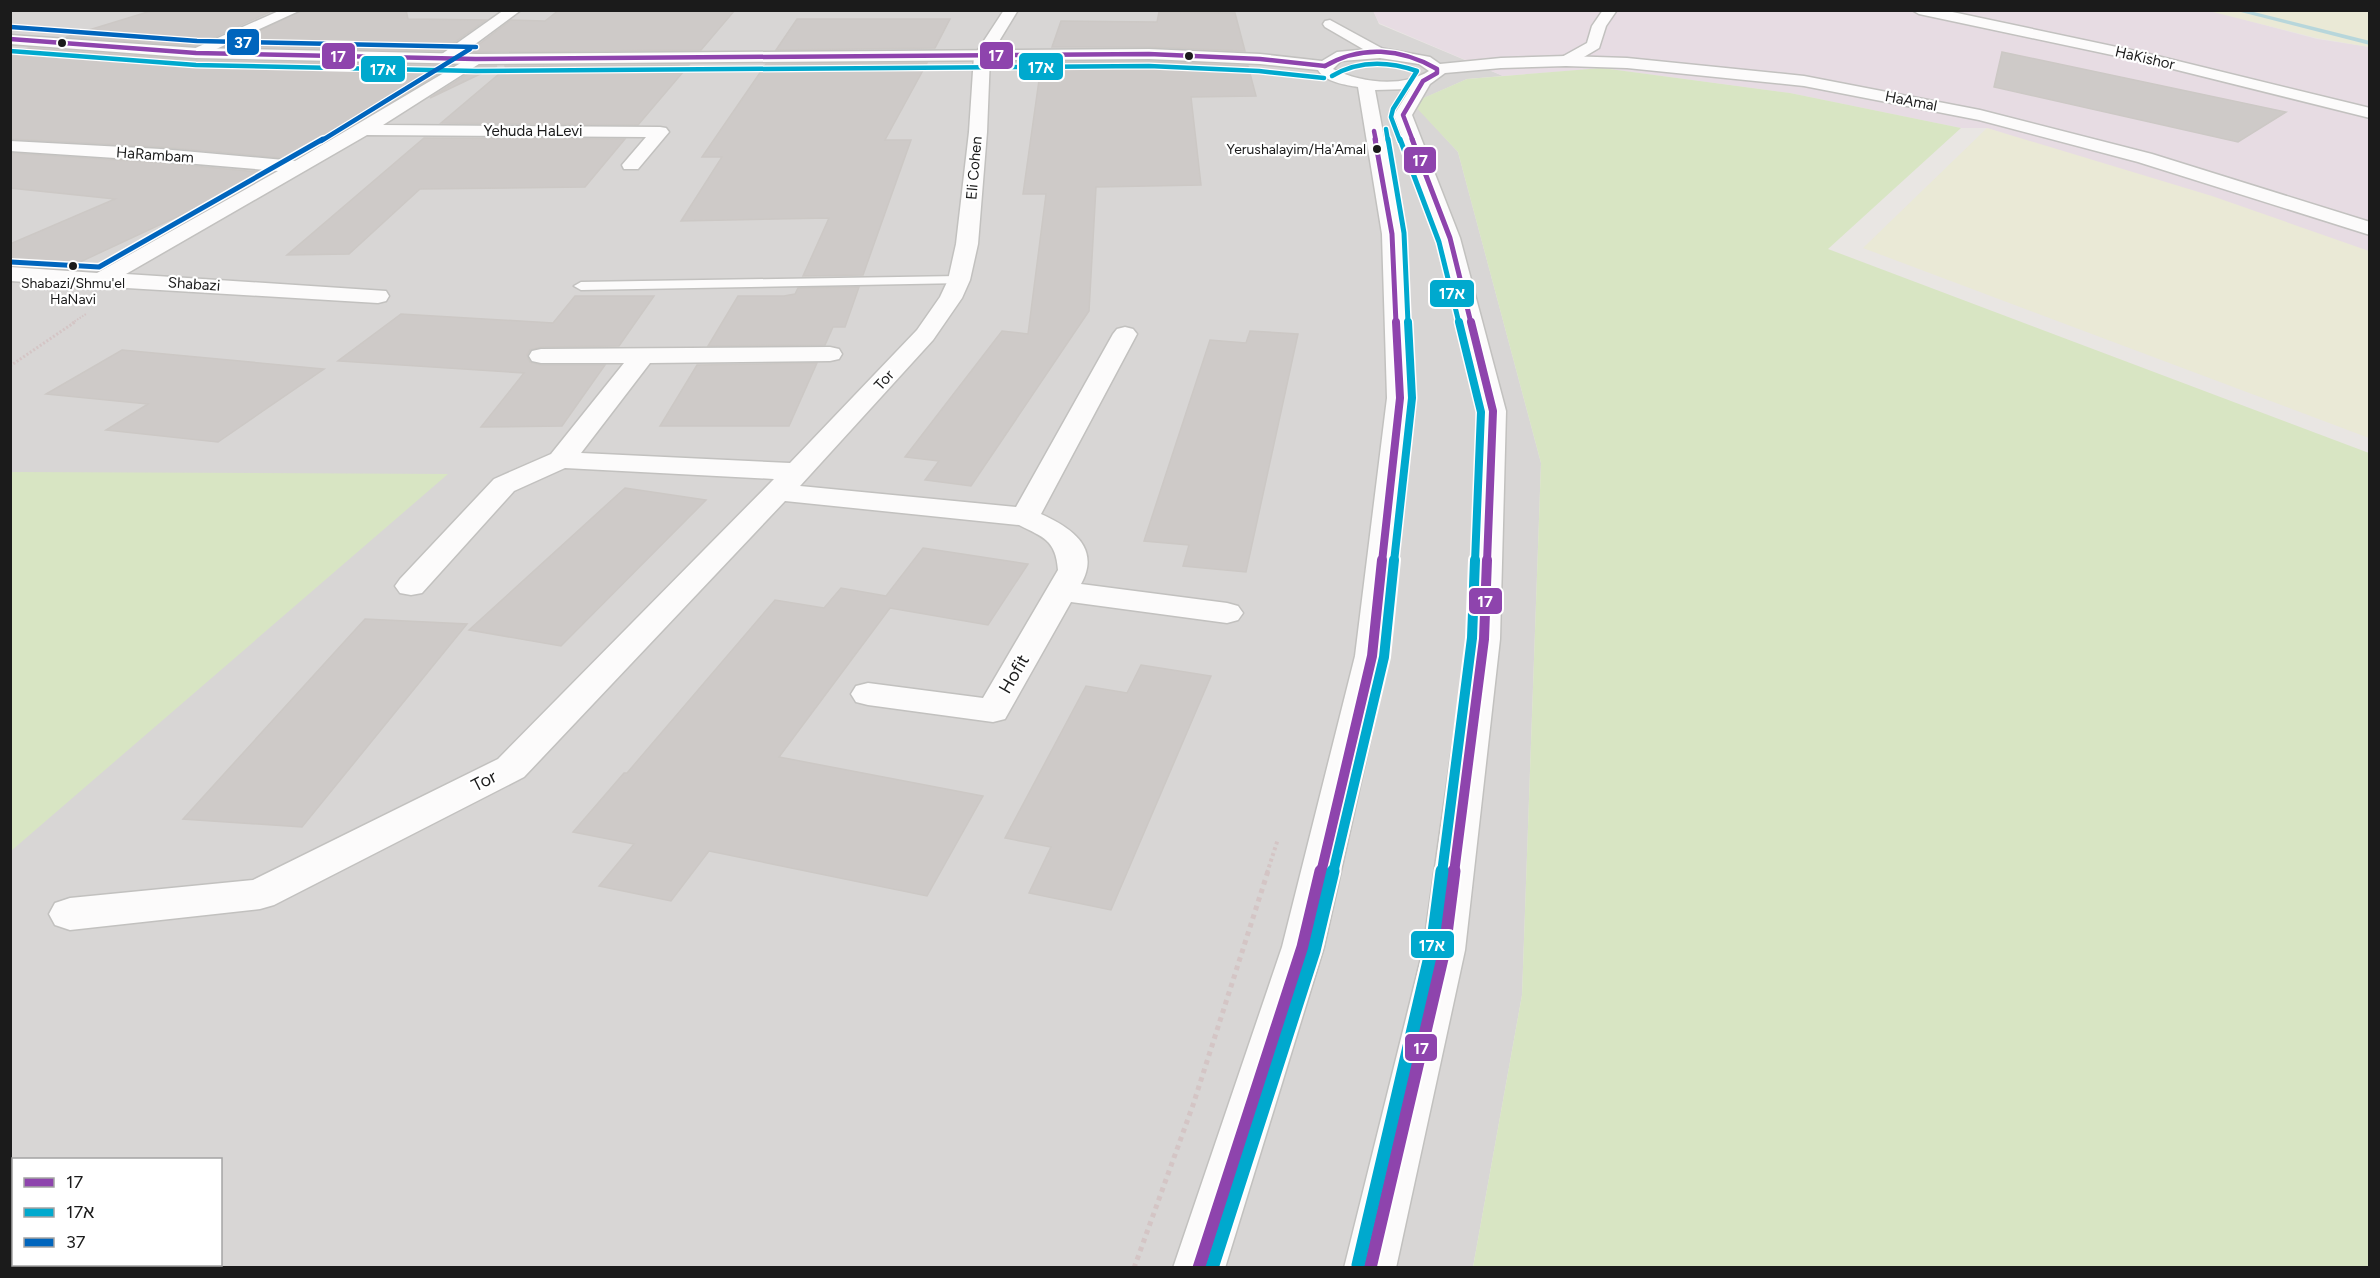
<svg xmlns="http://www.w3.org/2000/svg" width="2380" height="1278" font-family="Figtree,sans-serif">
<rect width="100%" height="100%" fill="#e9e6e3"/>
<!-- residential -->
<path fill="#d8d6d5" fill-rule="evenodd" d="M1373 10 1379 24 1503 76 1467 79 1413 103 1458 152 1541 463 1522 995 1473 1267H11L10 11ZM14 1160H220V1264H14Z"/>
<!-- industrial -->
<path fill="#e7dce3" d="M2208 10 2317 39 2369 47V255L1987 128H1961L1790 93 1602 68 1503 76 1379 23 1373 11Z"/>
<!-- farmland -->
<g fill="#eae9d6">
<path d="M2209 11H2369V47L2317 38Z"/>
<path d="M1987 128 2212 196 2369 251V438L1863 248Z"/>
</g>
<!-- grass -->
<g fill="#d8e5c3">
<path d="M1602 68 1790 93 1961 128 1828 249 2369 453V1267H1473L1522 995 1541 463 1458 152 1412 103 1467 79Z"/>
<path d="M10 472H11L448 474 11 851Z"/>
</g>
<g fill="none" stroke-linecap="round" stroke-linejoin="round">
<!-- stream -->
<path fill="#b7d6db" fill-rule="evenodd" d="M2233 10H2246L2370 41V45Z"/>
</g>
<!-- building -->
<g fill="#cecac8" stroke="#ccc8c5" stroke-width="1.5">
<path d="M154 10H274L195 46 66 37Z"/>
<path d="M303 10H406L408 19 486 20 442 51 227 46Z"/>
<path d="M559 10H735L701 50 469 52 511 20 545 21Z"/>
<path d="M1159 12 1235 13 1245 51 1149 47H1052L1061 21 1157 22Z"/>
<path d="M797 19H950L935 48 776 50Z"/>
<path d="M29 48 196 60 452 66 294 159 161 147 10 139V53Z"/>
<path d="M2002 52 2286 112 2238 142 1994 87Z"/>
<path d="M1149 61 1248 66 1256 96 1191 97 1201 185 1096 187 1089 311 971 486 925 480 939 461 905 457 1002 331 1028 334 1046 194H1023L1041 66H1046L1047 62Z"/>
<path d="M927 63 885 140H911L863 275 803 276 829 218 681 221 722 157H702L766 64Z"/>
<path d="M689 65 638 125 441 123 506 68 505 66Z"/>
<path d="M480 66H497L430 98Z"/>
<path d="M424 138 625 139 585 187 420 189 349 254 287 255Z"/>
<path d="M10 153 161 163 271 173 65 269 10 265V244L115 199 10 188Z"/>
<path d="M859 287 845 327H833L825 345 708 346 738 296H784L795 294 798 288Z"/>
<path d="M575 296H654L619 346 541 347 530 350 527 355 530 362 541 365H605L562 426 481 427 524 373 338 361 401 314 553 323Z"/>
<path d="M1250 331 1298 334 1246 572 1183 566 1189 545 1144 541 1210 340 1246 343Z"/>
<path d="M122 350 324 369 218 442 106 430 148 404 46 394Z"/>
<path d="M817 363 789 426H660L697 365Z"/>
<path d="M625 488 706 500 561 646 469 630Z"/>
<path d="M923 548 1028 564 988 625 890 608 779 757 983 796 927 896 709 851 671 901 599 886 634 844 573 832 624 773H627L775 600 824 608 841 588 886 596Z"/>
<path d="M365 619 467 624 302 827 183 819Z"/>
<path d="M1141 665 1211 676 1111 910 1029 893 1051 847 1005 838 1086 686 1127 693Z"/>
</g>
<g fill="none" stroke-linecap="round" stroke-linejoin="round">
<!-- service casing -->
<g stroke="#c2c1bf" stroke-width="3">
<path id="service" d="M959 276 966 280 964 283 581 290 574 286 581 282Z"/>
</g>
<!-- minor casing -->
<g stroke="#c2c1bf" stroke-width="3">
<g id="minor">
<path d="M281 10H301L201 56 196 58 188 53 191 50Z"/>
<path d="M504 10H521L451 62H439L437 59 439 56Z"/>
<path d="M1004 10H1018L990 56 987 132 978 244 970 280 962 298 933 340 800 486 1016 507 1113 334 1117 329 1125 327 1133 329 1137 334 1041 514C1072 528 1101 548 1081 584L1227 603 1238 606 1243 613 1238 620 1227 623 1071 602 1005 719 993 722 868 705 856 702 851 694 856 686 868 683 983 698 1058 570C1056 540 1043 537 1019 525L785 501 524 777 274 905 260 909 70 930 55 925 49 914 55 903 70 898 253 880 498 759 774 479 565 468 514 491 422 593 411 595 400 593 395 586 400 579 494 479 551 454 624 363H541L532 361 529 356 532 351 541 349 830 347 839 349 842 354 839 359 830 361 650 363 581 453 790 463 917 330 940 297 948 280 956 244 969 132 974 56Z"/>
<path d="M1603 10H1617L1606 26 1599 48 1572 64H1560L1558 61 1560 58 1587 43 1592 26Z"/>
<path d="M1912 10H1943L2145 53 2370 108V118L2145 62 1919 14Z"/>
<path d="M1330 20 1385 50 1388 53 1380 58 1375 56 1325 27 1323 24 1325 21Z"/>
<path d="M476 54 484 59 482 62 383 125 660 127 666 128 669 132 638 169H624L622 165 646 137 367 135 126 274 386 291 389 296 386 301 378 303 10 281V267L97 273 278 171 161 161 10 151V141L161 149 295 161Z"/>
</g>
</g>
<!-- tertiary casing -->
<g stroke="#c2c1bf" stroke-width="3">
<path id="tertiary" d="M10 35 196 48 476 54 1149 49 1260 54 1322 61 1337 52 1380 48 1430 57 1440 64 1501 58 1566 56 1627 58 1804 76 1980 110 2152 154 2370 222V235L2138 162 1979 120 1804 86 1627 68 1566 66 1501 68 1445 73 1430 84 1412 115 1460 238 1506 411 1500 639 1465 950 1396 1268H1344L1423 950 1468 639 1480 411 1440 238 1394 115 1410 89 1375 90 1402 234 1413 398 1389 656 1324 947 1225 1268H1173L1282 947 1355 656 1387 398 1382 234 1358 87C1346 85 1325 82 1318 70L1260 64 1149 59 476 64 196 58 10 44ZM1380 58 1419 64 1429 71C1402 88 1361 83 1333 69L1341 61Z"/>
</g>
<!-- path-far3 -->
<path stroke="#d4c5c5" stroke-width="2" stroke-dasharray="1.5 1.5" stroke-linecap="butt" d="M72 323 86 314"/>
<!-- path-far2 -->
<path stroke="#d4c5c5" stroke-width="3" stroke-dasharray="2 2" stroke-linecap="butt" d="M10 366 75 322"/>
<!-- path-far1 -->
<path stroke="#d4c5c5" stroke-width="4" stroke-dasharray="3 3" stroke-linecap="butt" d="M1267 873 1278 839"/>
<!-- path -->
<path stroke="#d4c5c5" stroke-width="5" stroke-dasharray="4.5 4.5" stroke-linecap="butt" d="M1134 1268 1193 1105 1268 871"/>
<!-- service -->
<use href="#service" fill="#fcfbfb" fill-rule="evenodd"/>
<!-- minor -->
<use href="#minor" fill="#fcfbfb" fill-rule="evenodd"/>
<!-- tertiary -->
<use href="#tertiary" fill="#fcfbfb" fill-rule="evenodd"/>
<!-- bus-1-far4 casing -->
<g stroke="#fff" stroke-width="7">
<g id="bus-1-far4">
<path d="M10 39 196 53 476 59 1149 54 1260 59 1325 66"/>
<path d="M1325 66C1361 45 1401 48 1437 69V73L1423 81 1403 115 1413 141"/>
<path d="M1374 131 1376 141"/>
</g>
</g>
<!-- bus-1-far3 casing -->
<g stroke="#fff" stroke-width="8">
<g id="bus-1-far3">
<path d="M1375 139 1392 234 1396 323"/>
<path d="M1412 139 1450 238 1471 323"/>
</g>
</g>
<!-- bus-1-far2 casing -->
<g stroke="#fff" stroke-width="11">
<g id="bus-1-far2">
<path d="M1471 322 1493 411 1487 562"/>
<path d="M1382 562 1400 398 1396 322"/>
</g>
</g>
<!-- bus-1-far1 casing -->
<g stroke="#fff" stroke-width="14">
<g id="bus-1-far1">
<path d="M1321 873 1372 656 1382 560"/>
<path d="M1454 873 1484 639 1487 560"/>
</g>
</g>
<!-- bus-1 casing -->
<g stroke="#fff" stroke-width="17">
<g id="bus-1">
<path d="M1199 1268 1303 947 1321 871"/>
<path d="M1370 1268 1444 950 1454 871"/>
</g>
</g>
<!-- bus-2-far4 casing -->
<g stroke="#fff" stroke-width="7">
<g id="bus-2-far4">
<path d="M10 51 196 65 476 71 1149 66 1259 71 1324 78"/>
<path d="M1332 76C1359 60 1388 61 1417 71L1393 109 1391 117 1400 141"/>
<path d="M1386 129 1388 141"/>
</g>
</g>
<!-- bus-2-far3 casing -->
<g stroke="#fff" stroke-width="8">
<g id="bus-2-far3">
<path d="M1388 139 1404 233 1408 323"/>
<path d="M1400 139 1439 242 1459 323"/>
</g>
</g>
<!-- bus-2-far2 casing -->
<g stroke="#fff" stroke-width="11">
<g id="bus-2-far2">
<path d="M1459 322 1481 412 1475 562"/>
<path d="M1394 562 1412 398 1408 322"/>
</g>
</g>
<!-- bus-2-far1 casing -->
<g stroke="#fff" stroke-width="14">
<g id="bus-2-far1">
<path d="M1333 873 1384 657 1394 560"/>
<path d="M1442 873 1472 638 1475 560"/>
</g>
</g>
<!-- bus-2 casing -->
<g stroke="#fff" stroke-width="17">
<g id="bus-2">
<path d="M1358 1265 1432 948 1442 871"/>
<path d="M1212 1268 1314 951 1333 871"/>
</g>
</g>
<!-- bus-3-far1 casing -->
<g stroke="#fff" stroke-width="7">
<g id="bus-3-far1">
<path d="M11 27 197 41 476 47"/>
<path d="M321 141 470 49"/>
</g>
</g>
<!-- bus-3 casing -->
<g stroke="#fff" stroke-width="8">
<path id="bus-3" d="M11 262 99 267 323 139"/>
</g>
<!-- bus-1-far4 -->
<use href="#bus-1-far4" stroke="#8e44ad" stroke-width="4.5"/>
<!-- bus-1-far3 -->
<use href="#bus-1-far3" stroke="#8e44ad" stroke-width="5"/>
<!-- bus-1-far2 -->
<use href="#bus-1-far2" stroke="#8e44ad" stroke-width="8"/>
<!-- bus-1-far1 -->
<use href="#bus-1-far1" stroke="#8e44ad" stroke-width="10"/>
<!-- bus-1 -->
<use href="#bus-1" stroke="#8e44ad" stroke-width="13"/>
<!-- bus-2-far4 -->
<use href="#bus-2-far4" stroke="#00a9ce" stroke-width="4.5"/>
<!-- bus-2-far3 -->
<use href="#bus-2-far3" stroke="#00a9ce" stroke-width="5"/>
<!-- bus-2-far2 -->
<use href="#bus-2-far2" stroke="#00a9ce" stroke-width="8"/>
<!-- bus-2-far1 -->
<use href="#bus-2-far1" stroke="#00a9ce" stroke-width="10"/>
<!-- bus-2 -->
<use href="#bus-2" stroke="#00a9ce" stroke-width="13"/>
<!-- bus-3-far1 -->
<use href="#bus-3-far1" stroke="#0065bd" stroke-width="4.5"/>
<!-- bus-3 -->
<use href="#bus-3" stroke="#0065bd" stroke-width="5"/>
</g>
<!-- markers -->
<g fill="#1b1b1b" stroke="#fff" stroke-width="2">
<circle cx="62" cy="43" r="5"/>
<circle cx="1189" cy="56" r="5"/>
<circle cx="1377" cy="149" r="5"/>
<circle cx="73" cy="266" r="5"/>
</g>
<g text-anchor="middle" stroke-width="4.5" stroke-linejoin="round" paint-order="stroke">
<!-- far-bus labels -->
<g font-size="14" fill="#1b1b1b" stroke="#fff" text-anchor="end">
<text x="1366" y="154">Yerushalayim/Ha'Amal</text>
<text x="73" y="288" text-anchor="middle">Shabazi/Shmu'el<tspan x="73" dy="16">HaNavi</tspan></text>
</g>
<!-- far-street labels -->
<g font-size="15" fill="#1b1b1b" stroke="#fff">
<text transform="translate(2145 58) rotate(13)" y="5">HaKishor</text>
<text transform="translate(1911 101) rotate(11)" y="5">HaAmal</text>
<text x="533" y="136">Yehuda HaLevi</text>
<text transform="translate(155 155) rotate(4)" y="5">HaRambam</text>
<text transform="translate(974 168) rotate(-85)" y="5">Eli Cohen</text>
<text transform="translate(194 284) rotate(4)" y="5">Shabazi</text>
<text transform="translate(884 380) rotate(-48)" y="5">Tor</text>
</g>
<!-- street labels -->
<g font-size="18" fill="#1b1b1b" stroke="#fff">
<text transform="translate(1014 674) rotate(-60)" y="6">Hofit</text>
<text transform="translate(484 781) rotate(-27)" y="6">Tor</text>
</g>
</g>
<g stroke="#fff" stroke-width="2">
<rect x="226" y="28" width="34" height="28" rx="6" fill="#0065bd"/>
<rect x="979" y="41" width="35" height="29" rx="6" fill="#8e44ad"/>
<rect x="321" y="42" width="35" height="28" rx="6" fill="#8e44ad"/>
<rect x="1018" y="52" width="46" height="29" rx="6" fill="#00a9ce"/>
<rect x="360" y="55" width="46" height="28" rx="6" fill="#00a9ce"/>
<rect x="1403" y="146" width="34" height="28" rx="6" fill="#8e44ad"/>
<rect x="1429" y="279" width="46" height="29" rx="6" fill="#00a9ce"/>
<rect x="1468" y="587" width="35" height="28" rx="6" fill="#8e44ad"/>
<rect x="1410" y="930" width="45" height="29" rx="6" fill="#00a9ce"/>
<rect x="1404" y="1033" width="34" height="29" rx="6" fill="#8e44ad"/>
</g>
<g font-size="16" text-anchor="middle" font-weight="bold" fill="#fff">
<text x="243" y="48">37</text>
<text x="996" y="61">17</text>
<text x="338" y="62">17</text>
<text x="1041" y="73">17א</text>
<text x="383" y="75">17א</text>
<text x="1420" y="166">17</text>
<text x="1452" y="299">17א</text>
<text x="1485" y="607">17</text>
<text x="1432" y="951">17א</text>
<text x="1421" y="1054">17</text>
</g>
<!-- border -->
<rect width="2380" height="1278" fill="none" stroke="#1b1b1b" stroke-width="24"/>
<!-- legend -->
<rect x="12" y="1158" width="210" height="108" fill="#ffffff" stroke="#a4a4a4" stroke-width="1.5"/>
<rect x="24" y="1178" width="30" height="9" fill="#8e44ad" stroke="#a4a4a4" stroke-width="1.5"/>
<text x="66" y="1188" font-size="18" fill="#1b1b1b">17</text>
<rect x="24" y="1208" width="30" height="9" fill="#00a9ce" stroke="#a4a4a4" stroke-width="1.5"/>
<text x="66" y="1218" font-size="18" fill="#1b1b1b">17א</text>
<rect x="24" y="1238" width="30" height="9" fill="#0065bd" stroke="#a4a4a4" stroke-width="1.5"/>
<text x="66" y="1248" font-size="18" fill="#1b1b1b">37</text>
</svg>
